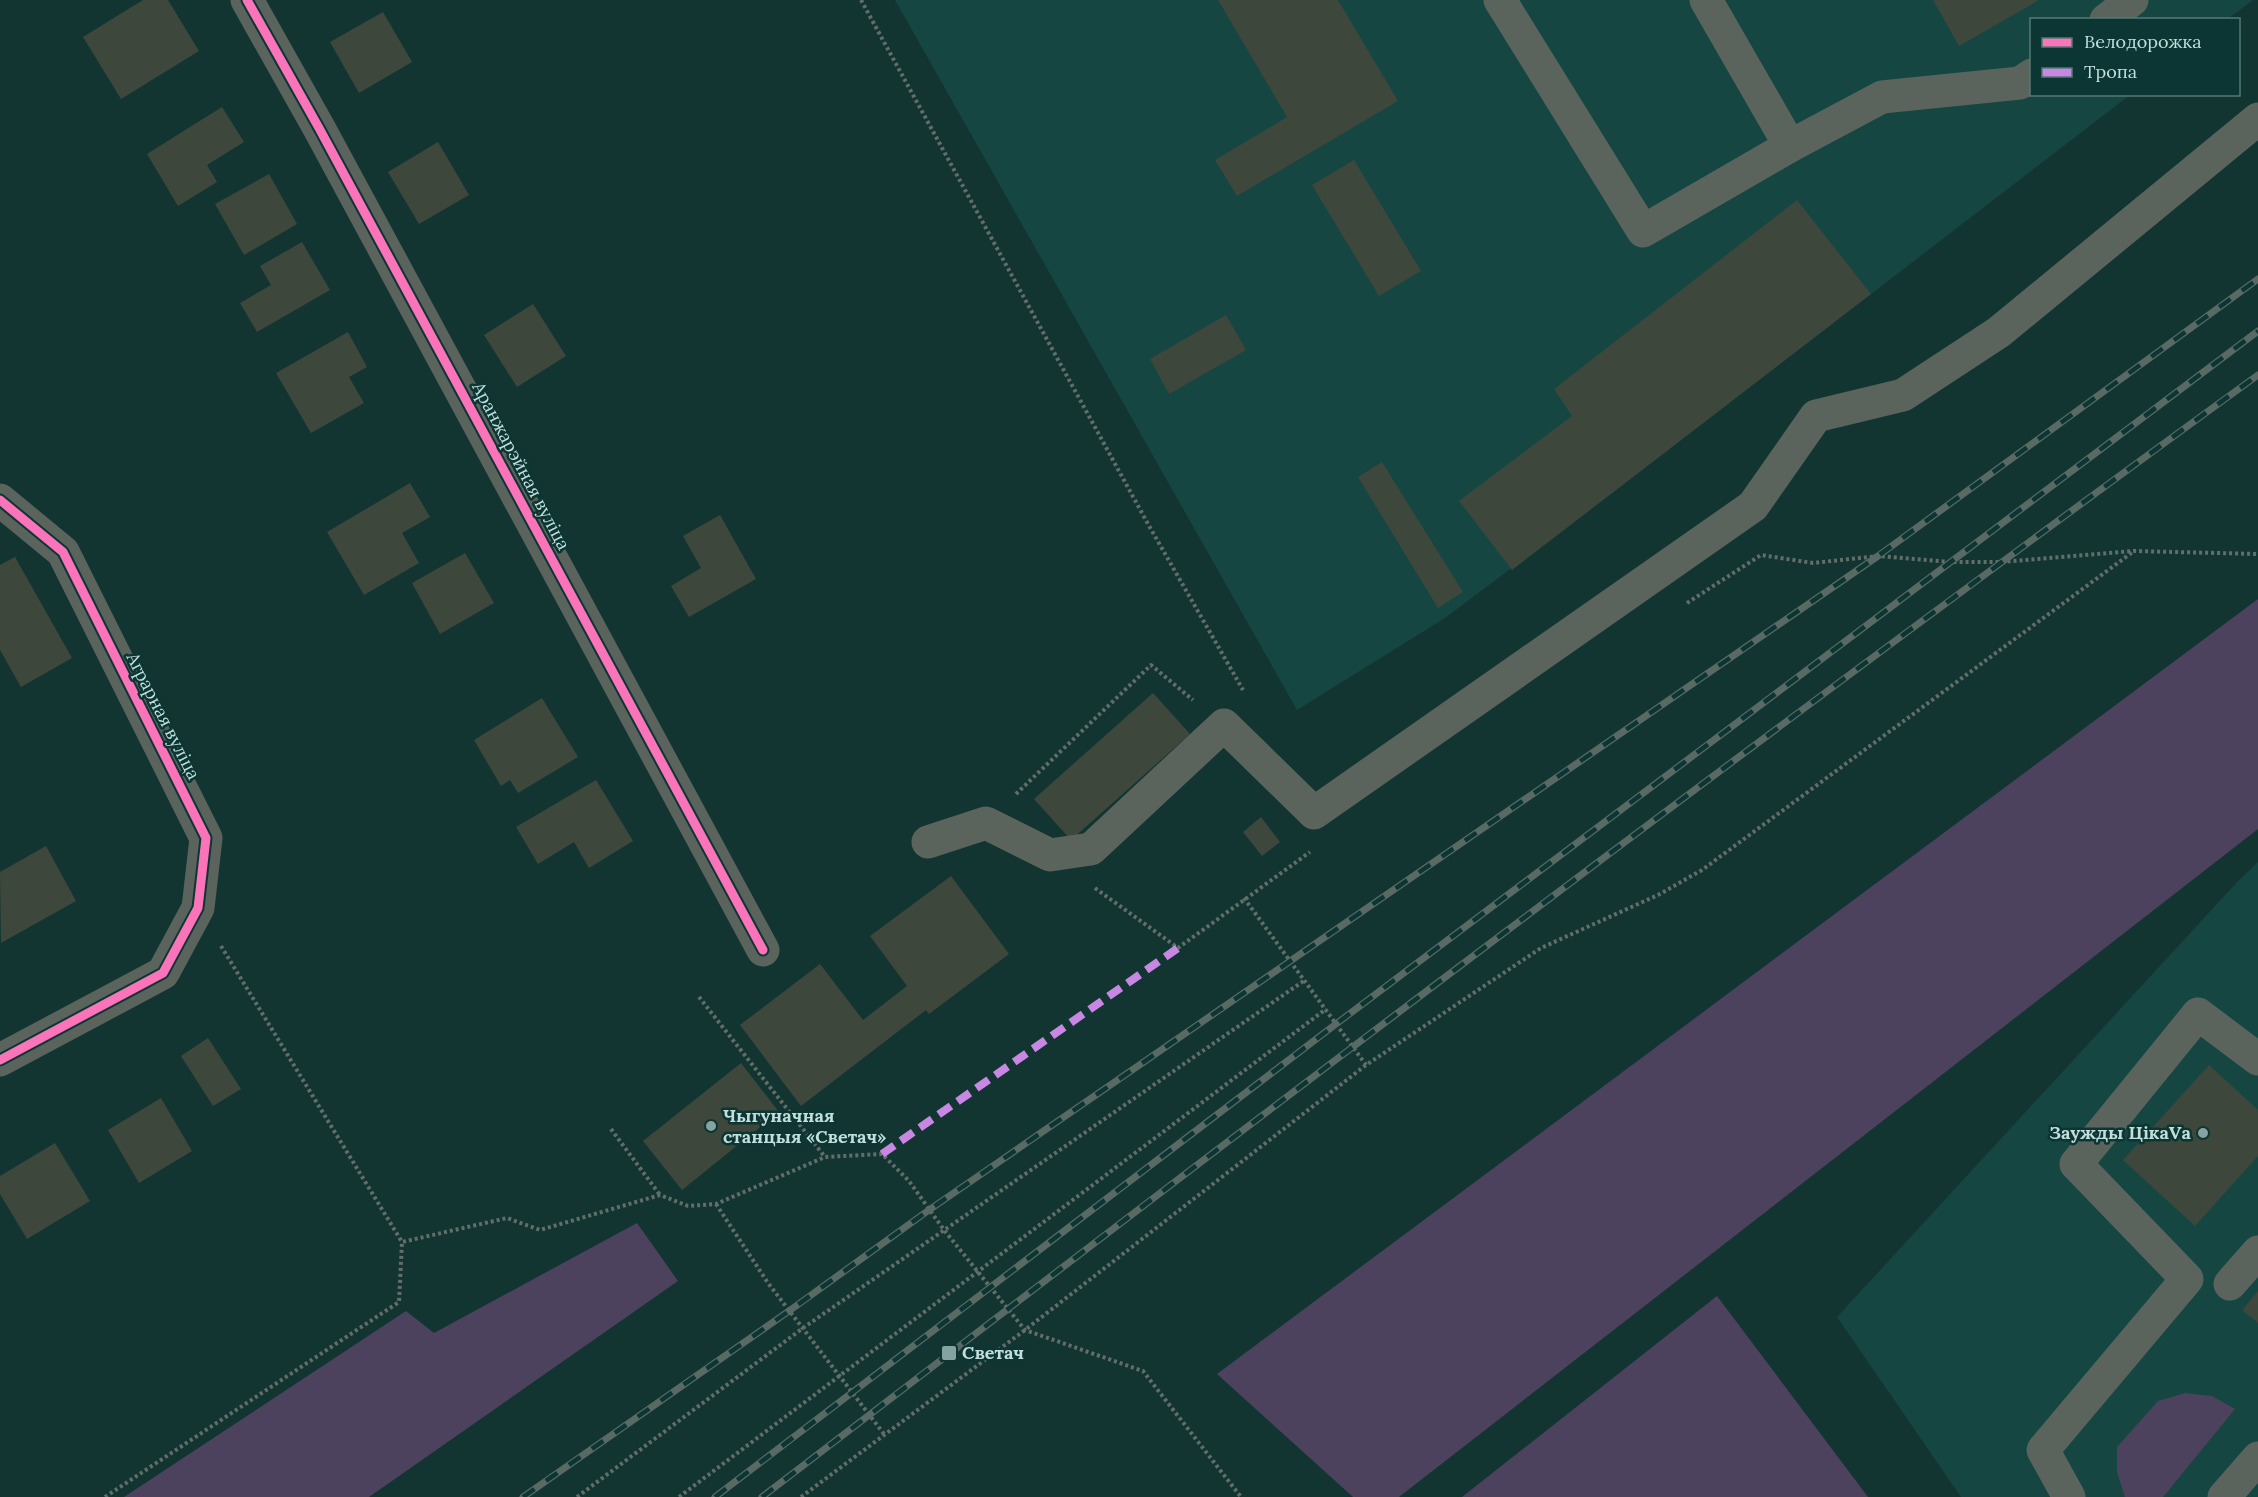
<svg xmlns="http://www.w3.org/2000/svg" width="2258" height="1497" font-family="Lora,serif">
<rect width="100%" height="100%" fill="#123532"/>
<!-- built -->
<g fill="#154642">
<path d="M895 0H2253L2228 19 2032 20V94L2130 95 1624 484 1445 618 1297 710Z"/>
<path d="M2258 862V1497H1961L1837 1317 2238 881Z"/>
</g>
<!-- green -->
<g fill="#4c425e">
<path d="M2258 599V829L1399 1497H1353L1217 1374Z"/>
<path d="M637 1223 678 1281 369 1497H124L406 1311 434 1333Z"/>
<path d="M1717 1296 1868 1497H1462Z"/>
<path d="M2185 1393 2212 1396 2235 1409 2163 1497H2125L2117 1472V1447L2158 1401Z"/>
</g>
<!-- building -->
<g fill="#3e473c">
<path d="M143 0H168L199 51 121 99 83 37Z"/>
<path d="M1218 0H1338L1398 101 1237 196 1215 160 1287 117Z"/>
<path d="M1933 0H2039L1959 46Z"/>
<path d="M383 12 412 62 359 93 330 42Z"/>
<path d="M222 107 244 142 207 165 217 182 178 206 147 154Z"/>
<path d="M438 142 469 195 419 224 388 172Z"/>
<path d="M1354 160 1421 271 1379 296 1312 185Z"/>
<path d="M269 174 297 224 244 255 215 204Z"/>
<path d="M1797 200 1871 294 1512 570 1459 501 1572 416 1554 389Z"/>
<path d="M302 242 330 290 257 332 240 303 271 285 260 266Z"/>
<path d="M533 304 566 356 517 387 484 335Z"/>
<path d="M1226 315 1246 350 1169 394 1150 359Z"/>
<path d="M348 332 367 367 349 377 364 403 311 433 276 373Z"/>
<path d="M1382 462 1463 592 1438 608 1358 477Z"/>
<path d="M410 483 430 517 402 533 419 563 364 595 327 532Z"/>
<path d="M720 515 756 579 689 617 671 586 701 568 683 536Z"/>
<path d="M465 553 494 603 440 634 412 583Z"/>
<path d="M15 557 72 658 21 687 0 650V565Z"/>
<path d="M1153 693 1190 734 1071 840 1034 799Z"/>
<path d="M542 698 578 757 518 793 510 780 501 786 474 740Z"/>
<path d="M596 780 633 841 589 868 574 842 538 864 516 827Z"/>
<path d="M1261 817 1280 842 1262 856 1243 832Z"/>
<path d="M46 846 76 901 1 943 0 872Z"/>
<path d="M951 876 1009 954 929 1014 926 1010 801 1106 740 1025 820 964 863 1020 907 986 870 936Z"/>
<path d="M208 1038 241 1089 213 1106 181 1056Z"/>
<path d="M741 1063 779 1112 682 1190 643 1141Z"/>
<path d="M2209 1065 2258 1110V1156L2195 1226 2123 1160Z"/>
<path d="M161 1098 192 1151 139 1183 108 1130Z"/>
<path d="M55 1143 90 1201 27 1239 0 1194V1176Z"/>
<path d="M2258 1291V1323L2242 1310Z"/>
</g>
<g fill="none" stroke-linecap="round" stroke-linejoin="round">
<!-- path -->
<g stroke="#626e69" stroke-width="4" stroke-dasharray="3 3" stroke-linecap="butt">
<path d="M861 0 1148 524 1243 690"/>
<path d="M1687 603 1761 555 1813 563 1878 556 1951 562H2000L2134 551 2258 554"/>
<path d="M1016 794 1151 665 1193 700"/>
<path d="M1095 888 1178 948 1310 852"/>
<path d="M1244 898 1366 1065"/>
<path d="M221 946 402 1242 507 1218 540 1230 660 1195 688 1206 716 1204 825 1157"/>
<path d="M699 997 825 1157 882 1154 909 1181 944 1230 1025 1330 1143 1371 1241 1497"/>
<path d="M611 1129 660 1195"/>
<path d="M716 1204 768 1283 884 1434"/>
<path d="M105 1497 399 1302 402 1242"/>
<path d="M577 1497 803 1328 1305 980"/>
<path d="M679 1497 1326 1009"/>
<path d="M801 1497 1025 1330 1366 1065 1541 948 1658 895 1702 870 2134 551"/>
</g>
<!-- minor -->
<g stroke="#5b645c" stroke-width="33">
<path d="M247 0 319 128 763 950"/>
<path d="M1500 0 1643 231 1790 146 1706 0"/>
<path d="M2106 20 2132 0"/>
<path d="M1790 146 1882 97 2020 83 2032 75"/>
<path d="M0 500 63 552 206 838 198 908 163 973 0 1060"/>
<path d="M928 842 986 823 1050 855 1091 849 1224 725 1314 813 1753 506 1816 416 1903 395 1999 332 2258 119"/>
<path d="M2230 1284 2258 1252"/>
<path d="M2069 1497 2043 1450 2187 1279 2076 1164 2198 1014 2258 1059"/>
<path d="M2224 1497 2258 1458"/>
</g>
<!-- rail casing -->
<g stroke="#596a65" stroke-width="7">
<g id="rail">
<path d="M523 1497 789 1311 929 1210 1878 556 2258 279"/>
<path d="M715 1497 1336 1024 2258 331"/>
<path d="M762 1497C1257 1118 1753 741 2258 375"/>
</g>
</g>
<!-- rail -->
<use href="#rail" stroke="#0b3633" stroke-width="4.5" stroke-dasharray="14" stroke-linecap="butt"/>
<!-- quiet -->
<path stroke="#c787e3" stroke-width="8" stroke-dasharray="15 8" stroke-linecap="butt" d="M882 1154 1178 948"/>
<!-- cycleway casing -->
<g stroke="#0b3633" stroke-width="13">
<g id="cycleway">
<path d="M247 0 319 128 763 950"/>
<path d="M0 500 63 552 206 838 198 908 163 973 0 1060"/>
</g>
</g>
<!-- cycleway -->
<use href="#cycleway" stroke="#fb73b8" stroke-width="9"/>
</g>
<!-- markers -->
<g fill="#85a3a0" stroke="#0b3633" stroke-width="2">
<circle cx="711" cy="1126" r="6"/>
<circle cx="2203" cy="1133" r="6"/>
<rect x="941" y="1345" width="16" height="16" rx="3"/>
</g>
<g text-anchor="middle" stroke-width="5" stroke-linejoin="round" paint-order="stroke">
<!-- street labels -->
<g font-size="18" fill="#c3dedb" stroke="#0b3633">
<text transform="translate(521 466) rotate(62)" y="6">Аранжарэйная вуліца</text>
<text transform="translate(163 716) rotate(63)" y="6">Аграрная вуліца</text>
</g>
<!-- poi labels -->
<g font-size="18" font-weight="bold" fill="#c3dedb" stroke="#0b3633" text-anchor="start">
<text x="723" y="1122">Чыгуначная<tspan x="723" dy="21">станцыя «Светач»</tspan></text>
<text x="2191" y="1139" text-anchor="end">Заужды ЦікаVа</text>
<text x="962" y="1359">Светач</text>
</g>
</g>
<!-- legend -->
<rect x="2030" y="18" width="210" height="78" fill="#0b3633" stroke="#557976" stroke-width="1.5"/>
<rect x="2042" y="38" width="30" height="9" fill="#fb73b8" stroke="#557976" stroke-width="1.5"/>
<text x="2084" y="48" font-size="18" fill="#c3dedb">Велодорожка</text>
<rect x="2042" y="68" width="30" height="9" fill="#c787e3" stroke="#557976" stroke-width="1.5"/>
<text x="2084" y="78" font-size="18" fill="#c3dedb">Тропа</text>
</svg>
